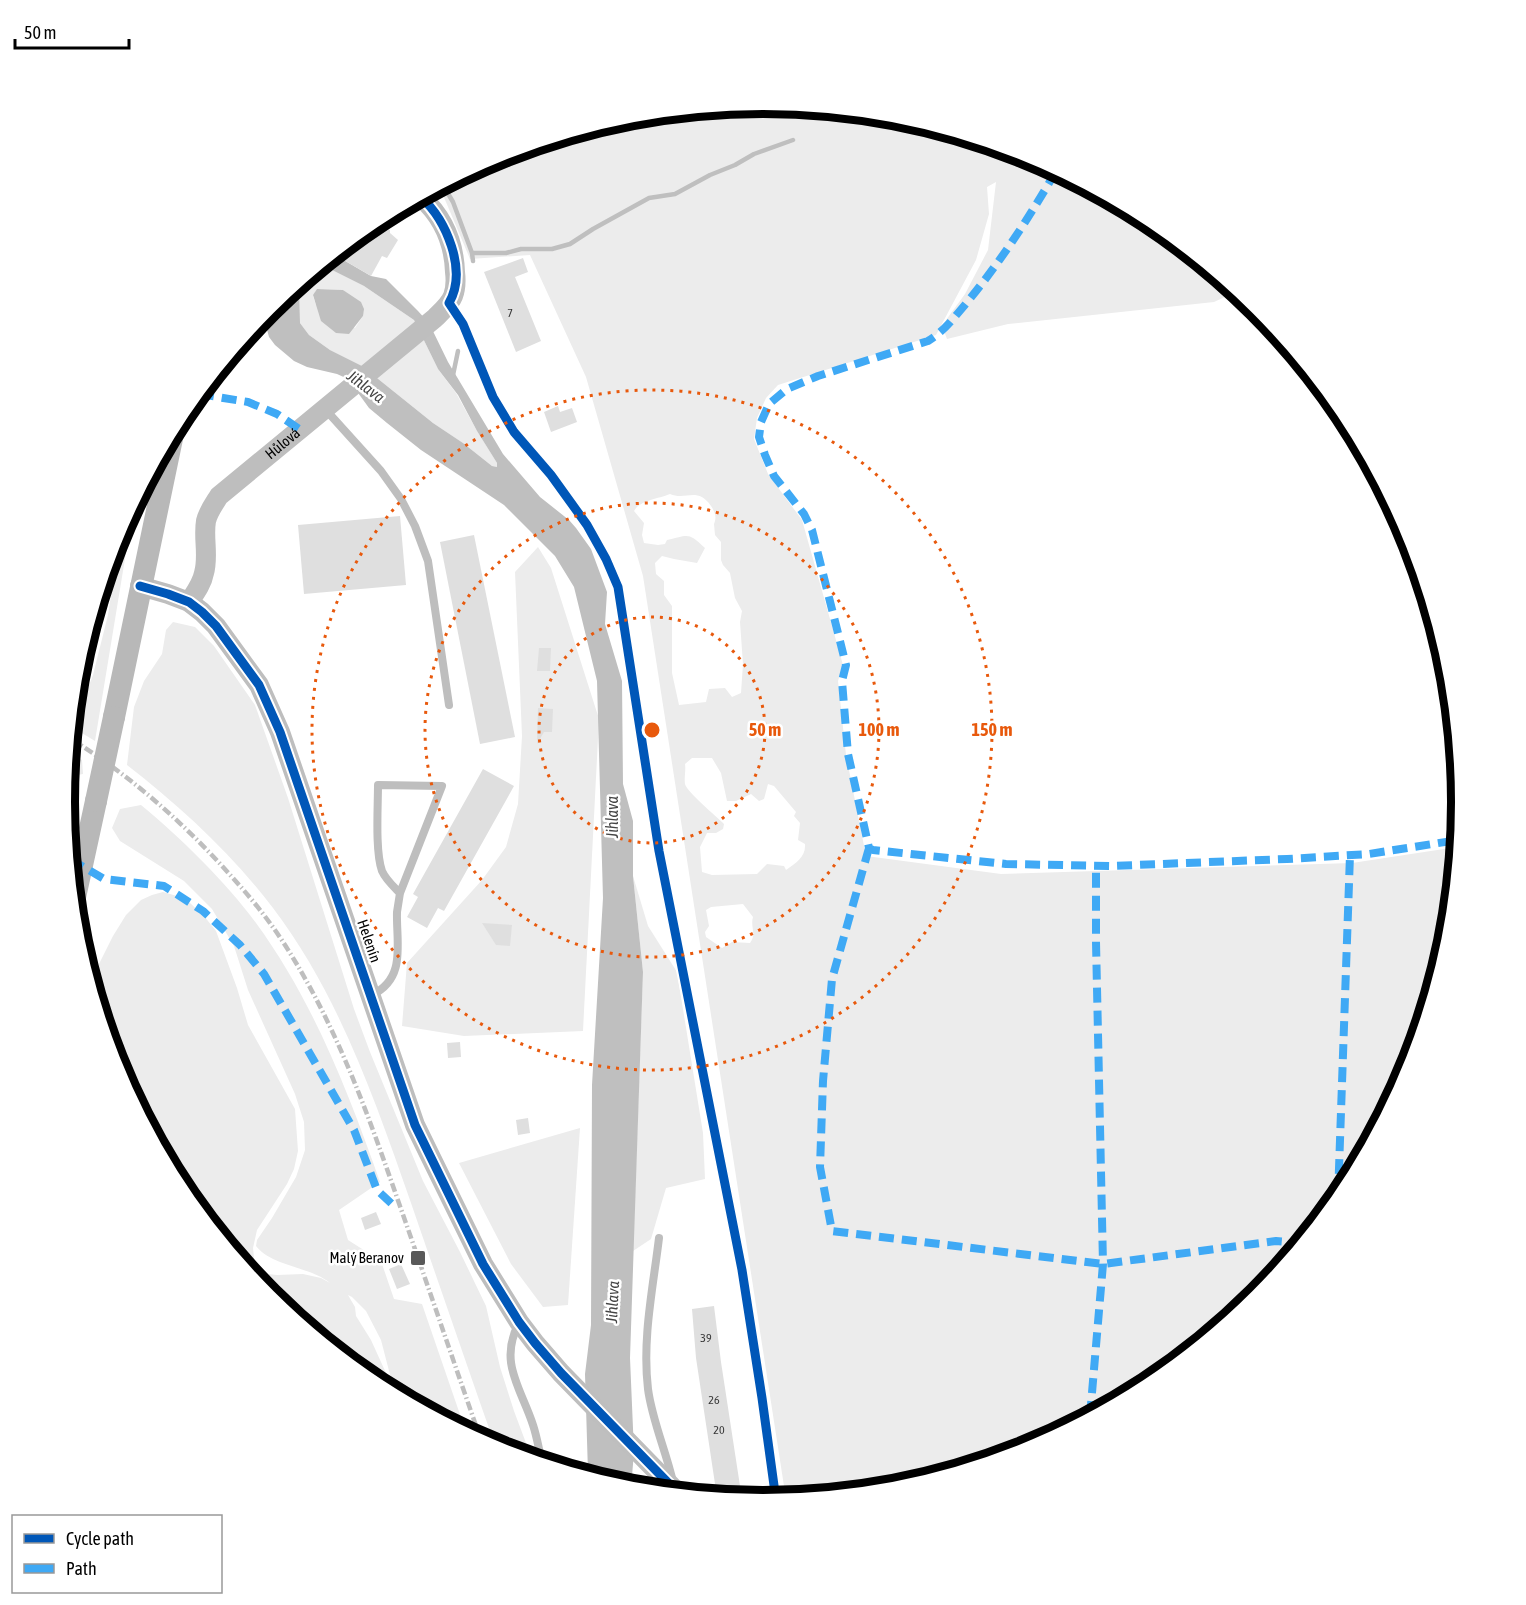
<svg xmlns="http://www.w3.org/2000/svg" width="1526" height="1605" font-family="'Asap Condensed',sans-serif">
<rect width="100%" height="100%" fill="#fff"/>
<!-- green -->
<g fill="#ececec" fill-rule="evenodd">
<path d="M763 104 900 117 1031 157 1151 222 1232 288 1227 296 1214 302 1008 324 947 339 944 331 946 320 965 294 988 250 996 182 987 187 989 214 976 260 936 335 778 385 766 398 757 418 754 439 768 474 802 520 843 665 838 681 846 755 866 856 1001 874 1352 863 1457 847 1448 939 1408 1070 1344 1191 1257 1297 1151 1383 1030 1448 899 1488 786 1499 643 576 586 377 530 255 470 259 443 195 436 189 496 157 627 117ZM670 494C686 501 697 486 711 506 715 512 717 517 714 524L715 535 721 542V560L723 565 730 573 735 598 742 611 740 622 743 664 741 693 732 697 725 688 709 689 706 702 679 705 672 673V606L664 595V581L656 574 655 563 662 556 674 559 697 563 705 548C688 532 689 535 667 540L665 544 658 545 644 543 642 535 644 523 634 511C640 500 658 499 670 494ZM712 758 721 773 727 801H736L751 794 759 801 764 799 768 784 774 786 796 812 794 816 800 823 798 840 805 844C806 857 796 863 786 870L784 866 767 864 757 874 712 875 702 872 700 847 707 833H716L723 829 724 824C716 816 687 792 685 784 684 778 686 770 685 764L692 758ZM743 904 753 917C750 927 757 934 750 943L732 942 722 948 706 937 705 932 709 926 706 910 711 907Z"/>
<path d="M322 265 364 286 414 320 438 369 456 393 477 431 497 463V467L492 466 463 443 433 423 362 366 330 350 309 335 300 323 299 284ZM317 289 343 290 348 294 363 316 355 328 316 305 313 296Z"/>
<path d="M134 504 95 741 72 727 75 694 81 693 88 688 93 675 108 615 121 530Z"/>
<path d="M538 547 551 568 599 719 583 1031 464 1036 402 1026 407 963 482 880 506 847 518 804 522 736 515 572Z"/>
<path d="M173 622 195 627 214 646 255 705 288 798 354 1009 370 1052 423 1181 460 1252 486 1306 500 1367 514 1411 532 1459 496 1448C467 1366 439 1284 411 1203 375 1100 339 995 273 908 231 853 181 807 127 765L134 707 144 681 162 654 166 630Z"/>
<path d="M69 752 82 760 83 774 67 777Z"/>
<path d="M141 805C181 838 225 881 256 923 313 1001 348 1091 380 1182L339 1210 348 1240 381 1261 394 1299 422 1304 466 1432 395 1394 381 1340 366 1311 352 1297 348 1295 355 1307 356 1316 371 1340 386 1373 388 1390 375 1383 269 1296 182 1190 118 1069 91 980 113 936 126 915 141 900 152 895 163 892 177 896 190 903 204 916 216 931 237 988 248 1025 295 1109 298 1151 294 1169 287 1184 257 1230 253 1248 254 1258 259 1267 268 1274 277 1275 303 1274 321 1278 330 1283C309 1266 273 1267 256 1246L257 1240 272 1218 296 1177 305 1150 304 1122 295 1094 248 990 234 946 212 909 184 881 120 841 112 828 120 809Z"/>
<path d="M633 876 648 926 677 972 703 1133 705 1179 666 1188 651 1239 633 1251 643 972Z"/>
<path d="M580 1128 568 1305 543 1307 511 1264 459 1163Z"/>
</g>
<!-- water -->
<g fill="#bfbfbf">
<path d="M335 255 371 276 386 279 418 311 429 323 448 362 503 454 540 497 569 520 576 528 591 549 607 592 605 624 622 681 623 784 633 821V876L643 972 630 1358 634 1452 631 1488 588 1476V1473L585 1374 591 1325 592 1085 603 898 597 681 574 587 555 556 504 505 421 450 387 423 369 408 348 379 337 374 307 367 294 361 275 345 269 337 266 326 260 319 269 308 299 284 300 323 309 335 330 350 362 366 433 423 463 443 492 466 497 467V463L477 431 458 395 438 369 414 320 364 286 322 265Z"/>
<path d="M317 289 343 290 361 302 364 309 363 316 349 334 336 333 321 321 313 295Z"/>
</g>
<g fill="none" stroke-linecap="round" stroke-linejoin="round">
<!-- stream -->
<g stroke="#bfbfbf" stroke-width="4.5">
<path d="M443 185 453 202 472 253 473 261"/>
<path d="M472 253H506L521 249H552L570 244 593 229 649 198 675 194 710 175 735 165 754 154 793 140"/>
<path d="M453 375 458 351"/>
</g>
</g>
<!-- building -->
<g fill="#dfdfdf">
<path d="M375 222 390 230V233L398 240 387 258 382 256 371 276 335 255Z"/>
<path d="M523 258 528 272 515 277 541 341 516 352 484 272Z"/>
<path d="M558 406 560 412 572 408 577 422 551 432 544 412Z"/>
<path d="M400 516 406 585 304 594 298 525Z"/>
<path d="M474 535 515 737 480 744 440 542Z"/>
<path d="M539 648H551L550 671H537Z"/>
<path d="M538 708 553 709 552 732H544L537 744Z"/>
<path d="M483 769 514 786 444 911 438 908 427 928 407 917 418 897 413 894Z"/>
<path d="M482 923 512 925 510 946 496 945Z"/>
<path d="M460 1042 461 1057 448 1058 447 1043Z"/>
<path d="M528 1118 530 1133 518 1135 516 1120Z"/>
<path d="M376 1212 381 1224 365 1230 361 1218Z"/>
<path d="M401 1264 410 1284 397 1289 389 1269Z"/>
<path d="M714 1306 721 1362 742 1499 717 1497 696 1358 692 1309Z"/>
</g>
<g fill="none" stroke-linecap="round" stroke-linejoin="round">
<!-- service -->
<g stroke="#bebebe" stroke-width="8">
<path d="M449 303C475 344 486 391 513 431 524 447 540 460 552 476 580 512 600 546 618 587L659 851 742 1270 762 1398 776 1500"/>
<path d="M325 409 381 471 401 499 415 526 428 561 449 705"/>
<path d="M372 995C407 978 396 943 397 912 398 906 399 899 400 893L442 786 378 785C378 807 375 851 382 871 386 880 393 886 400 893"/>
<path d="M659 1238C653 1288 642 1339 648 1389 652 1420 666 1451 673 1482"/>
<path d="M519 1323C498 1362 521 1388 533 1425 537 1437 539 1450 542 1462"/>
</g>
<!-- tertiary -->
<g stroke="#bebebe" stroke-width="20">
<path d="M140 586 168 594 189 602 202 612 216 626 259 685 280 732 415 1125 483 1264 519 1322 535 1343 561 1373 678 1493"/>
<path id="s1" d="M189 602C195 593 202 584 204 573 209 556 203 538 206 521 208 512 214 504 219 496L435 318C442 311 450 304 453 296 456 288 456 280 455 272 454 243 443 217 421 197"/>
</g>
<!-- secondary -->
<g stroke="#b8b8b8" stroke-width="22">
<path d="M114 717 174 429"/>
<path d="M74 902 96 801"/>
</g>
<!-- rail -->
<path stroke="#bebebe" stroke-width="4.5" stroke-dasharray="9 3 1.5 3" stroke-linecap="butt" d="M71 739C131 776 185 824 232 877 251 898 269 920 285 945 338 1028 369 1117 401 1209 428 1286 454 1363 481 1440"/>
<!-- secondary-bridge -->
<path stroke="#b8b8b8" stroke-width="22" d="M96 801 114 717"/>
<!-- quiet -->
<g stroke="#3fa9f5" stroke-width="8" stroke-dasharray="15 8" stroke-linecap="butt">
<path d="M1056 171C1029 218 999 264 964 306 952 320 944 331 928 341L818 376 787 389 769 404 761 422 759 437 765 455 774 476 804 514 812 530 846 665 842 681 848 754 869 848 873 850 1006 864 1111 866 1287 859 1369 854 1458 840"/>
<path d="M199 394 248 402 277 414 299 429"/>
<path d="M869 848 832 979 823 1081 820 1167 832 1231 1103 1264 1276 1241 1300 1243"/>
<path d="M70 859 104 879 164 886 203 911 240 945 264 974 354 1130 377 1190 393 1205"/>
<path d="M1338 1197 1350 855"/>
<path d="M1090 1416 1103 1264 1096 942V866"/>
</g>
<!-- cycleway casing -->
<g stroke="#fff" stroke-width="13">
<g id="cycleway">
<path d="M421 197C446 220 468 270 449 303L463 324 493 397 514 432 551 475 587 525 606 559 618 587 659 851 742 1270 762 1398 776 1500"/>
<path d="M140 586 168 594 189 602 202 612 216 626 259 685 280 732 415 1125 483 1264 519 1322 535 1343 561 1373 678 1493"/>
</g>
</g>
<!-- cycleway -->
<use href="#cycleway" stroke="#0057b8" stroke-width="9"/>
</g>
<!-- distance rings -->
<g fill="none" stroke="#e8590c" stroke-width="3" stroke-dasharray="3 6">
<circle cx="652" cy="730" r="113"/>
<circle cx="652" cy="730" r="227"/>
<circle cx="652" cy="730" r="340"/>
</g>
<!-- markers -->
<rect fill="#595959" stroke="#fff" stroke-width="2" x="410" y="1250" width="16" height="16" rx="3"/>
<g text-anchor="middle" stroke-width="5" stroke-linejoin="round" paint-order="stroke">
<!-- number labels -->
<g font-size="12" fill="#383838">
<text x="510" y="317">7</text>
<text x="706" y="1342">39</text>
<text x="714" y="1404">26</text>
<text x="719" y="1434">20</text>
</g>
<!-- street labels -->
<g font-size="15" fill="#000" stroke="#fff">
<text dy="5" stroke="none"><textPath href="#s1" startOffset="196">Hůlová</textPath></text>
<text transform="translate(369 941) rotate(71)" y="5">Helenín</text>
</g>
<!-- poi labels -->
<g font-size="15" fill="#000" stroke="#fff" text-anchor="end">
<text x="404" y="1263">Malý Beranov</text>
</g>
<!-- water labels -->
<g font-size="16" font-style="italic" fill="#444" stroke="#fff">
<text transform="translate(366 386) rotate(37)" y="6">Jihlava</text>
<text transform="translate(612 817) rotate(-90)" y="6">Jihlava</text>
<text transform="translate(612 1302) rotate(-87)" y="6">Jihlava</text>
</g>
</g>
<!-- crop -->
<path d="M0 0H1526V1605H0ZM75 802a688 688 0 1 1 1376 0a688 688 0 1 1-1376 0Z" fill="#fff" fill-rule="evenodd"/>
<path fill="none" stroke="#000" stroke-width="8" d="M75 802a688 688 0 1 1 1376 0a688 688 0 1 1-1376 0Z"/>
<circle cx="652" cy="730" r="9" fill="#e8590c" stroke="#fff" stroke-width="3"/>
<g font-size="18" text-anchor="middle" font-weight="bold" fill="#e8590c" stroke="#fff" stroke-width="5" stroke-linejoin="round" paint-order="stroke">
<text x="765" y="736">50 m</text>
<text x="879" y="736">100 m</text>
<text x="992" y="736">150 m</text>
</g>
<!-- legend -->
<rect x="12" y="1515" width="210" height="78" fill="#ffffff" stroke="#999999" stroke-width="1.5"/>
<rect x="24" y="1534" width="30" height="9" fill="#0057b8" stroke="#999999" stroke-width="1.5"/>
<text x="66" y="1545" font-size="18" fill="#000000">Cycle path</text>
<rect x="24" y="1564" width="30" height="9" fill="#3fa9f5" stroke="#999999" stroke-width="1.5"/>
<text x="66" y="1575" font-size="18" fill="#000000">Path</text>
<!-- scale -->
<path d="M15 39v9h114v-9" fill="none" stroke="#000000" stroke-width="3"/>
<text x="24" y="39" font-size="18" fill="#000000" stroke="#ffffff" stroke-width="4.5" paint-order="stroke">50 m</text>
</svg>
